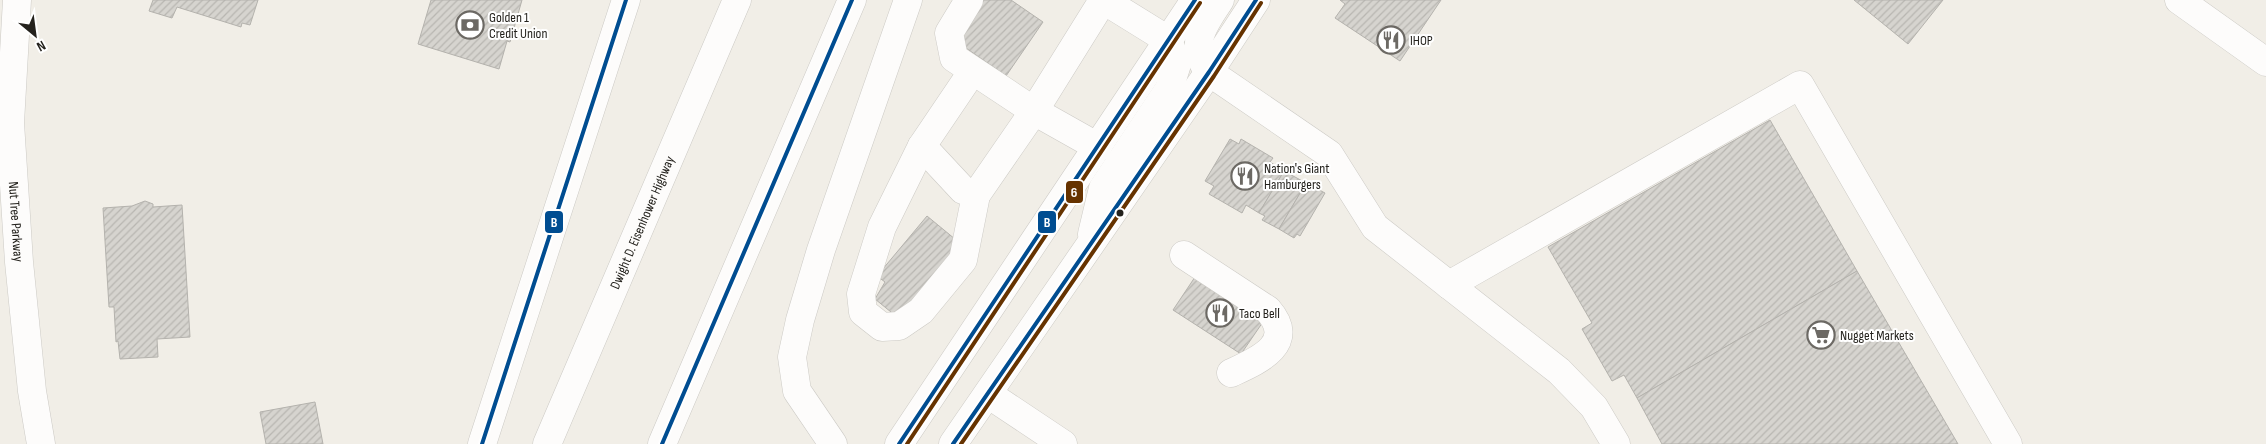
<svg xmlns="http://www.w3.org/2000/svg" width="2266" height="444" font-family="'Sofia Sans Condensed',sans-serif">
<defs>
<pattern id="building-hatch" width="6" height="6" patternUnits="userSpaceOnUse" patternTransform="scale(1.25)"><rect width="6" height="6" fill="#d6d4cf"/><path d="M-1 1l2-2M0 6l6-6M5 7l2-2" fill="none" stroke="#b8b6b1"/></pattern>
</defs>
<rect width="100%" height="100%" fill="#f1eee7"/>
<!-- building -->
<g fill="url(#building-hatch)" stroke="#b4b2ad">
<path d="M153 0H258L250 25 242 23 241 27 177 7 172 18 149 11Z"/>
<path d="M431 0H522L510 42 507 41 499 69 418 44Z"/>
<path d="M984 0H1011L1043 22 1006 76 956 41Z"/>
<path d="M1340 0H1441L1400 61 1335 18 1345 4Z"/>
<path d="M1854 0H1943L1908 44Z"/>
<path d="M1770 120 1857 271 1637 398 1624 375 1612 381 1582 329 1592 323 1548 247Z"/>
<path d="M1230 139 1239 144 1241 139 1273 158 1270 162 1284 171 1259 213 1246 205 1242 213 1209 194 1214 186 1205 181Z"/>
<path d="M1284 171 1306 183 1279 229 1262 220 1265 216 1259 213Z"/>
<path d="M1306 183 1325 193 1300 236 1297 234 1294 238 1279 229Z"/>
<path d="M145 201 153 204V207L182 205 190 337 157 339 158 357 120 359 118 341 116 342 114 307H109L103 208 132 206Z"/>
<path d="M927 216 961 244 902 321 875 299 885 282 877 276Z"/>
<path d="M1199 271 1267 316 1241 354 1173 310Z"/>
<path d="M1857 271 1958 444H1662L1637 398Z"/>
<path d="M315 402 323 444H266L260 412Z"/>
</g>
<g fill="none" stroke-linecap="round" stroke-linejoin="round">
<!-- minor casing -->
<g stroke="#cccac5" stroke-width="29">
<g id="minor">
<path d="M969 0 949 33 954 58 1034 111 1098 147"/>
<path d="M1105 1 1168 40"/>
<path d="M972 72 922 146 882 227 861 294 863 312 882 327 899 326 921 311 963 260 976 195 1034 111 1100 5 1106 0"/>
<path d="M1209 72 1329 154 1375 227 1559 371 1594 407 1616 444"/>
<path d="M922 146 963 190 976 195"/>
<path d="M1184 255 1268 310C1298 344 1257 361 1231 373"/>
<path d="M1449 285 1800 85 2008 444"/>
<path d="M988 394 1063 444"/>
</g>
</g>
<!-- major casing -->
<g stroke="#cccac5" stroke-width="29">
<g id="major">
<path id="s1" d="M17 0 10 123 19 262 32 391 41 444"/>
<path d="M2179 0 2266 62"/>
<path d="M1209 72C1188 45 1203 25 1220 0"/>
<path d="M1092 234 1103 188 1169 89 1177 64 1168 40"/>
<path d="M899 444 1195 0"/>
<path d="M953 444 1209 72 1256 0"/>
</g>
</g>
<!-- highway casing -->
<g stroke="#cccac5" stroke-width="29">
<g id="highway">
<path d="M482 444 626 0"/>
<path id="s2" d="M547 444 737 0"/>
<path d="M662 444 852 0"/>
<path d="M833 444 797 391 792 357 800 320 821 250 908 0"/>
</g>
</g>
<!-- minor -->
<use href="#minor" stroke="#fdfcfb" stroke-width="28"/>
<!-- major -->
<use href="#major" stroke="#fdfcfb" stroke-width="28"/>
<!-- highway -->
<use href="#highway" stroke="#fdfcfb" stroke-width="28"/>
<!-- bus-1 casing -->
<g stroke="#fff" stroke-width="8">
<g id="bus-1">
<path d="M482 444 626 0"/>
<path d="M662 444 852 0"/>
<path d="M899 444 1195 0"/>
<path d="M953 444 1209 72 1256 0"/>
</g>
</g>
<!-- bus-2 casing -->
<g stroke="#fff" stroke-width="8">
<g id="bus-2">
<path d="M907 444 1200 3"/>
<path d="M961 444 1214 76 1261 3"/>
</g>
</g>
<!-- bus-1 -->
<use href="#bus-1" stroke="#004d91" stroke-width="4"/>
<!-- bus-2 -->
<use href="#bus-2" stroke="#630" stroke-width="4"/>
</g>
<!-- icons -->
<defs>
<g id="bank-ring" transform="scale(1.4375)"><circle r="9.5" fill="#fff" stroke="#6c6964" stroke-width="1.5"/><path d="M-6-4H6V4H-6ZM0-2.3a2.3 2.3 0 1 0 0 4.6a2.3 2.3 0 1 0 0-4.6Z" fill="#6c6964"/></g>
<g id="restaurant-ring" transform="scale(1.4375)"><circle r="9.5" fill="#fff" stroke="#6c6964" stroke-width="1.5"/><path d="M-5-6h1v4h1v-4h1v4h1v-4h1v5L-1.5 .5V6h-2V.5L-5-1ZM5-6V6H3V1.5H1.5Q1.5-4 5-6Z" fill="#6c6964"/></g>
<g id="supermarket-ring" transform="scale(1.4375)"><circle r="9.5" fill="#fff" stroke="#6c6964" stroke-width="1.5"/><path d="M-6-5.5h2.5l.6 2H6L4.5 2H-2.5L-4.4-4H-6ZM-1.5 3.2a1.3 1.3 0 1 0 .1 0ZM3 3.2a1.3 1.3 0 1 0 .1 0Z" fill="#6c6964"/></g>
</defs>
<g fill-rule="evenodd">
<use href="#bank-ring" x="470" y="25"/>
<use href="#restaurant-ring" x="1391" y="40"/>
<use href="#restaurant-ring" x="1245" y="176"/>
<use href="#restaurant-ring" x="1220" y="313"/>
<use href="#supermarket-ring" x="1821" y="335"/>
</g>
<!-- markers -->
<circle fill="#24221d" stroke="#fff" stroke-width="2" cx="1120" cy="213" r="4.5"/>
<g text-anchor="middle" stroke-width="4" stroke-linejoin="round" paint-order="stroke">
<!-- poi labels -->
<g font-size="14" fill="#24221d" stroke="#fff" text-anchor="start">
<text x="489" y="22">Golden 1<tspan x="489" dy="16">Credit Union</tspan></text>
<text x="1410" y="45">IHOP</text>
<text x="1264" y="173">Nation's Giant<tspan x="1264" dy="16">Hamburgers</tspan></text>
<text x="1239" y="318">Taco Bell</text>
<text x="1840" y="340">Nugget Markets</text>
</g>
<!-- street labels -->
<g font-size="14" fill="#24221d" stroke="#fff">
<text dy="5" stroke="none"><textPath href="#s1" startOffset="222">Nut Tree Parkway</textPath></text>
<text dy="5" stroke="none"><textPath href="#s2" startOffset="241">Dwight D. Eisenhower Highway</textPath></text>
</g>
</g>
<g stroke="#fff" stroke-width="2">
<rect x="1065" y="180" width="19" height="24" rx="5" fill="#630"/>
<rect x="544" y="210" width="20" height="24" rx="5" fill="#004d91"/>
<rect x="1037" y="210" width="20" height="24" rx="5" fill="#004d91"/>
</g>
<g font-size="14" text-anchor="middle" font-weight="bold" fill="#fff">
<text x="1074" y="197">6</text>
<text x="554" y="227">B</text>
<text x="1047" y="227">B</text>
</g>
<!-- north arrow -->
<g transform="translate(35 35) rotate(151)" stroke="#ffffff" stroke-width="4" paint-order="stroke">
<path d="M0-4L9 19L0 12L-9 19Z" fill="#24221d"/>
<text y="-8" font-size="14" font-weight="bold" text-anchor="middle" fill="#24221d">N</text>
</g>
</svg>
